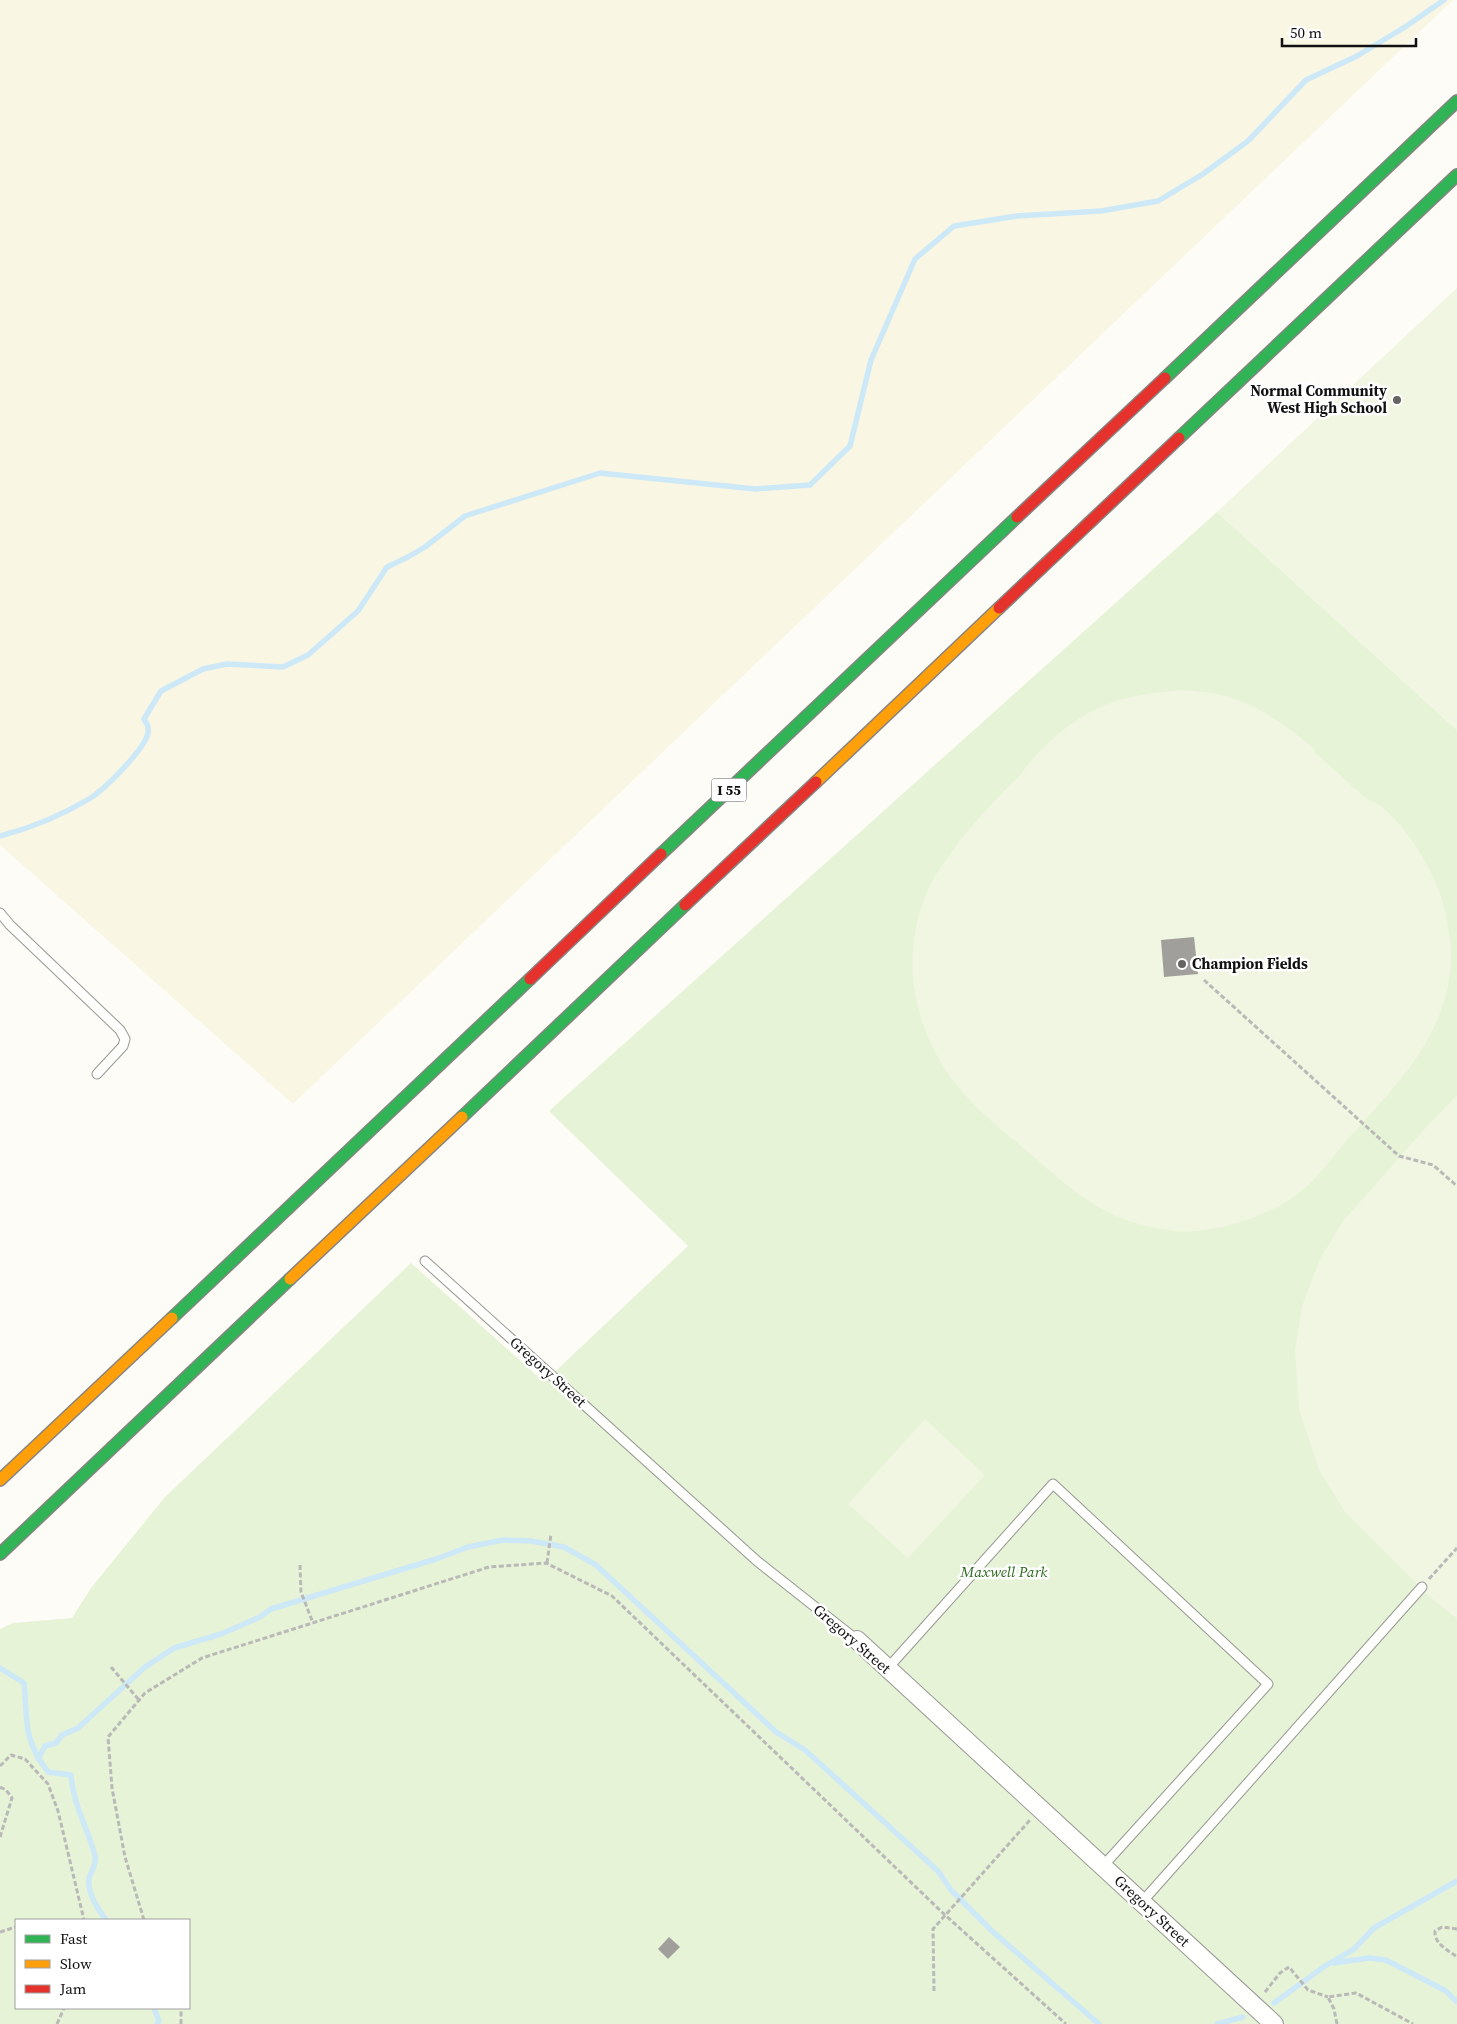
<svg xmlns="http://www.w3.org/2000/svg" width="1457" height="2024" font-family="'Source Serif 4',serif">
<rect width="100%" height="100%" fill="#fdfcf7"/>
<!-- farmland -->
<path fill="#f9f7e4" d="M0 0H1453L293 1104 0 845Z"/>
<!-- green -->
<path fill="#e7f3d7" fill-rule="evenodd" d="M1217 512 1457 730V2024H0V1629L13 1623 72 1618 91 1588 165 1497 411 1263 544 1382 688 1246 549 1111ZM16 1920H189V2008H16Z"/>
<!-- pitch -->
<g fill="#f0f6e1">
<path d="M1457 288V730L1217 512Z"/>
<path d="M1183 690C1194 691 1206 692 1218 694 1255 703 1287 725 1315 750L1314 752C1327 763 1340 775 1353 787 1359 791 1364 798 1370 801 1372 802 1374 802 1376 803 1401 818 1432 867 1440 894 1451 927 1455 964 1445 998 1429 1055 1387 1095 1348 1139 1334 1155 1321 1174 1304 1189 1273 1215 1226 1230 1185 1232 1178 1232 1170 1230 1163 1229 1108 1222 1075 1193 1034 1157 1012 1138 987 1119 967 1097 913 1039 895 954 932 881 938 870 946 861 953 850 972 824 995 800 1018 777 1026 768 1032 759 1042 749 1087 705 1121 695 1183 690Z"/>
<path d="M1457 1095V1619L1430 1597 1345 1512 1319 1470 1299 1409 1295 1351 1302 1306 1320 1259 1343 1221 1428 1125Z"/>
<path d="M925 1419 985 1475 908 1558 848 1504Z"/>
</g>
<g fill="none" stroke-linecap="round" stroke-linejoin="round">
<!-- stream -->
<g stroke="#cde8f7" stroke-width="5.5">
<path d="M0 836C31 828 62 815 89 799 104 790 145 749 148 733 149 727 147 723 144 719L161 691 203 669 227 664 283 667 308 655 358 611 387 567 408 557 425 547 465 516 600 473 755 489 810 485 850 446 871 360 915 259 954 226 1017 216 1101 211 1158 201 1203 174 1248 141 1306 80 1357 56 1405 27 1444 0"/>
<path d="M0 1668 24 1683C28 1721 22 1738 48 1772L71 1775C73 1805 88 1828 95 1856 97 1864 91 1871 89 1878 87 1893 98 1909 106 1920"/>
<path d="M38 1759 45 1746 56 1743 62 1735 78 1728 145 1667 174 1648 221 1634 260 1617 271 1609 436 1559 468 1547 503 1540 531 1541 564 1547 596 1565 776 1732 805 1750 938 1871 951 1890 993 1932 1099 2024"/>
<path d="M1334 1963 1369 1958 1386 1960 1446 1991 1457 2002"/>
<path d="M1274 2003 1325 1966 1354 1949 1374 1928 1457 1881"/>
<path d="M154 2008 159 2021 157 2024"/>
<path d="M1217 2024 1243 2017"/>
</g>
</g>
<!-- building -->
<g fill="#a19f9c">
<path d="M1194 937 1198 974 1164 977 1161 940Z"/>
<path d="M669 1937 680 1947 668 1959 658 1949Z"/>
</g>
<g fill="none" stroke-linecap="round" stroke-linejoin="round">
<!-- lane casing -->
<g stroke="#979795" stroke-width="11">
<g id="lane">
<path d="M0 913 10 925 120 1030 125 1039 123 1046 97 1074"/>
<path d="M425 1261 757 1561 857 1640"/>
<path d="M887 1669 1053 1484 1268 1684 1103 1866"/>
<path d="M1142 1902 1422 1587"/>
</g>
</g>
<!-- street casing -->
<g stroke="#979795" stroke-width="20">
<path id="street" d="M857 1640 1274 2024"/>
</g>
<!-- fast casing -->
<g stroke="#858482" stroke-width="14">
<g id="fast">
<path d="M1165 378 1457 101"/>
<path d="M1179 438 1457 175"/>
<path d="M661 854 1017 517"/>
<path d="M462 1117 685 905"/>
<path d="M172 1318 530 979"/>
<path d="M0 1554 290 1279"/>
</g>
</g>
<!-- slow casing -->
<g stroke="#858482" stroke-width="14">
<g id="slow">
<path d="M816 782 999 608"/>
<path d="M290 1279 462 1117"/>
<path d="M0 1480 172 1318"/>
</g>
</g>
<!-- jam casing -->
<g stroke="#858482" stroke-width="14">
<g id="jam">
<path d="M1017 517 1165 378"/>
<path d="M999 608 1179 438"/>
<path d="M685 905 816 782"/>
<path d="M530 979 661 854"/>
</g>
</g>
<!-- path -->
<g stroke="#b9b9b8" stroke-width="3" stroke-dasharray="5 2.5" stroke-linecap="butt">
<path d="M1204 980 1399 1156 1433 1165 1457 1186"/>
<path d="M547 1563 551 1534"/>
<path d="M300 1565 301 1592 313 1623"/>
<path d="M1429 1579 1457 1548"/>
<path d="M111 1667 139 1700"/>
<path d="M0 1766 11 1755 25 1759 48 1784 58 1811 84 1920"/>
<path d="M0 1787 6 1790 12 1798 0 1837"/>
<path d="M144 1920 125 1857 112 1788 108 1737 145 1693 202 1658 489 1567 546 1563 612 1596 945 1915 1066 2024"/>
<path d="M1457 1929 1442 1927 1435 1931C1434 1944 1448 1950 1457 1957"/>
<path d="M0 1932 16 1927"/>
<path d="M934 1991 933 1929 1030 1820"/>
<path d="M1265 1992 1280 1973 1289 1967 1308 1990 1328 1997"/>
<path d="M57 2024 64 2008"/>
<path d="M181 2024V2008"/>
<path d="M1337 2024 1334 2009 1328 1997 1356 1993 1413 2024"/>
</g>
<!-- lane -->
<use href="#lane" stroke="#fffffe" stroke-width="9"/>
<!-- street -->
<use href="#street" stroke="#fffffe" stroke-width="18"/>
<!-- fast -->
<use href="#fast" stroke="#30b455" stroke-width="11"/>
<!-- slow -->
<use href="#slow" stroke="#ff9f0a" stroke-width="11"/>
<!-- jam -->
<use href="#jam" stroke="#e5322d" stroke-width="11"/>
</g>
<!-- markers -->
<g fill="#646362" stroke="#fff" stroke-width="2">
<circle cx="1397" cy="400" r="5"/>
<circle cx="1182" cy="964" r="5"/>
</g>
<g text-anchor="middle" stroke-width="5" stroke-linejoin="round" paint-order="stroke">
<!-- shield labels -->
<rect fill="#fff" stroke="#585858" stroke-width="1" x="711.5" y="778.5" width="35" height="23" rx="4"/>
<g font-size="14" font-weight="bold" fill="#111">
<text x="729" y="795">I 55</text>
</g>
<!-- poi labels -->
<g font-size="15" font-weight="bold" fill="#111" stroke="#fff" text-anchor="end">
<text x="1387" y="396">Normal Community<tspan x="1387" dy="17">West High School</tspan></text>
<text x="1192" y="969" text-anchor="start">Champion Fields</text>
</g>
<!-- street labels -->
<g font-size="15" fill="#111" stroke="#fff">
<text transform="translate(548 1372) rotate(42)" y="5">Gregory Street</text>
<text transform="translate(852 1639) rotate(41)" y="5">Gregory Street</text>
<text transform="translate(1152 1911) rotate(43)" y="5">Gregory Street</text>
</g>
<!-- park labels -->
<g font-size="15" font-style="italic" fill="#2f6b1f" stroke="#fff">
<text x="1004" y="1577">Maxwell Park</text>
</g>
</g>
<!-- legend -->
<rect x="15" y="1919" width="175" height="90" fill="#ffffff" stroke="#a0a0a0"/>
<rect x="25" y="1935" width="25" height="8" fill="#30b455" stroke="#a0a0a0"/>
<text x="60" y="1944" font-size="15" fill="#111111">Fast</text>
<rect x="25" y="1960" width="25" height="8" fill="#ff9f0a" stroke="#a0a0a0"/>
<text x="60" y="1969" font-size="15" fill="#111111">Slow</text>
<rect x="25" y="1985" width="25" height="8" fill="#e5322d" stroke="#a0a0a0"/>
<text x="60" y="1994" font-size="15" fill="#111111">Jam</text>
<!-- scale -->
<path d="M1282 38v8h134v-8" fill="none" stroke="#111111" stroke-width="2.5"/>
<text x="1290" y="38" font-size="15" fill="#111111" stroke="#ffffff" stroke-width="4" paint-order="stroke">50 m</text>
</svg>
